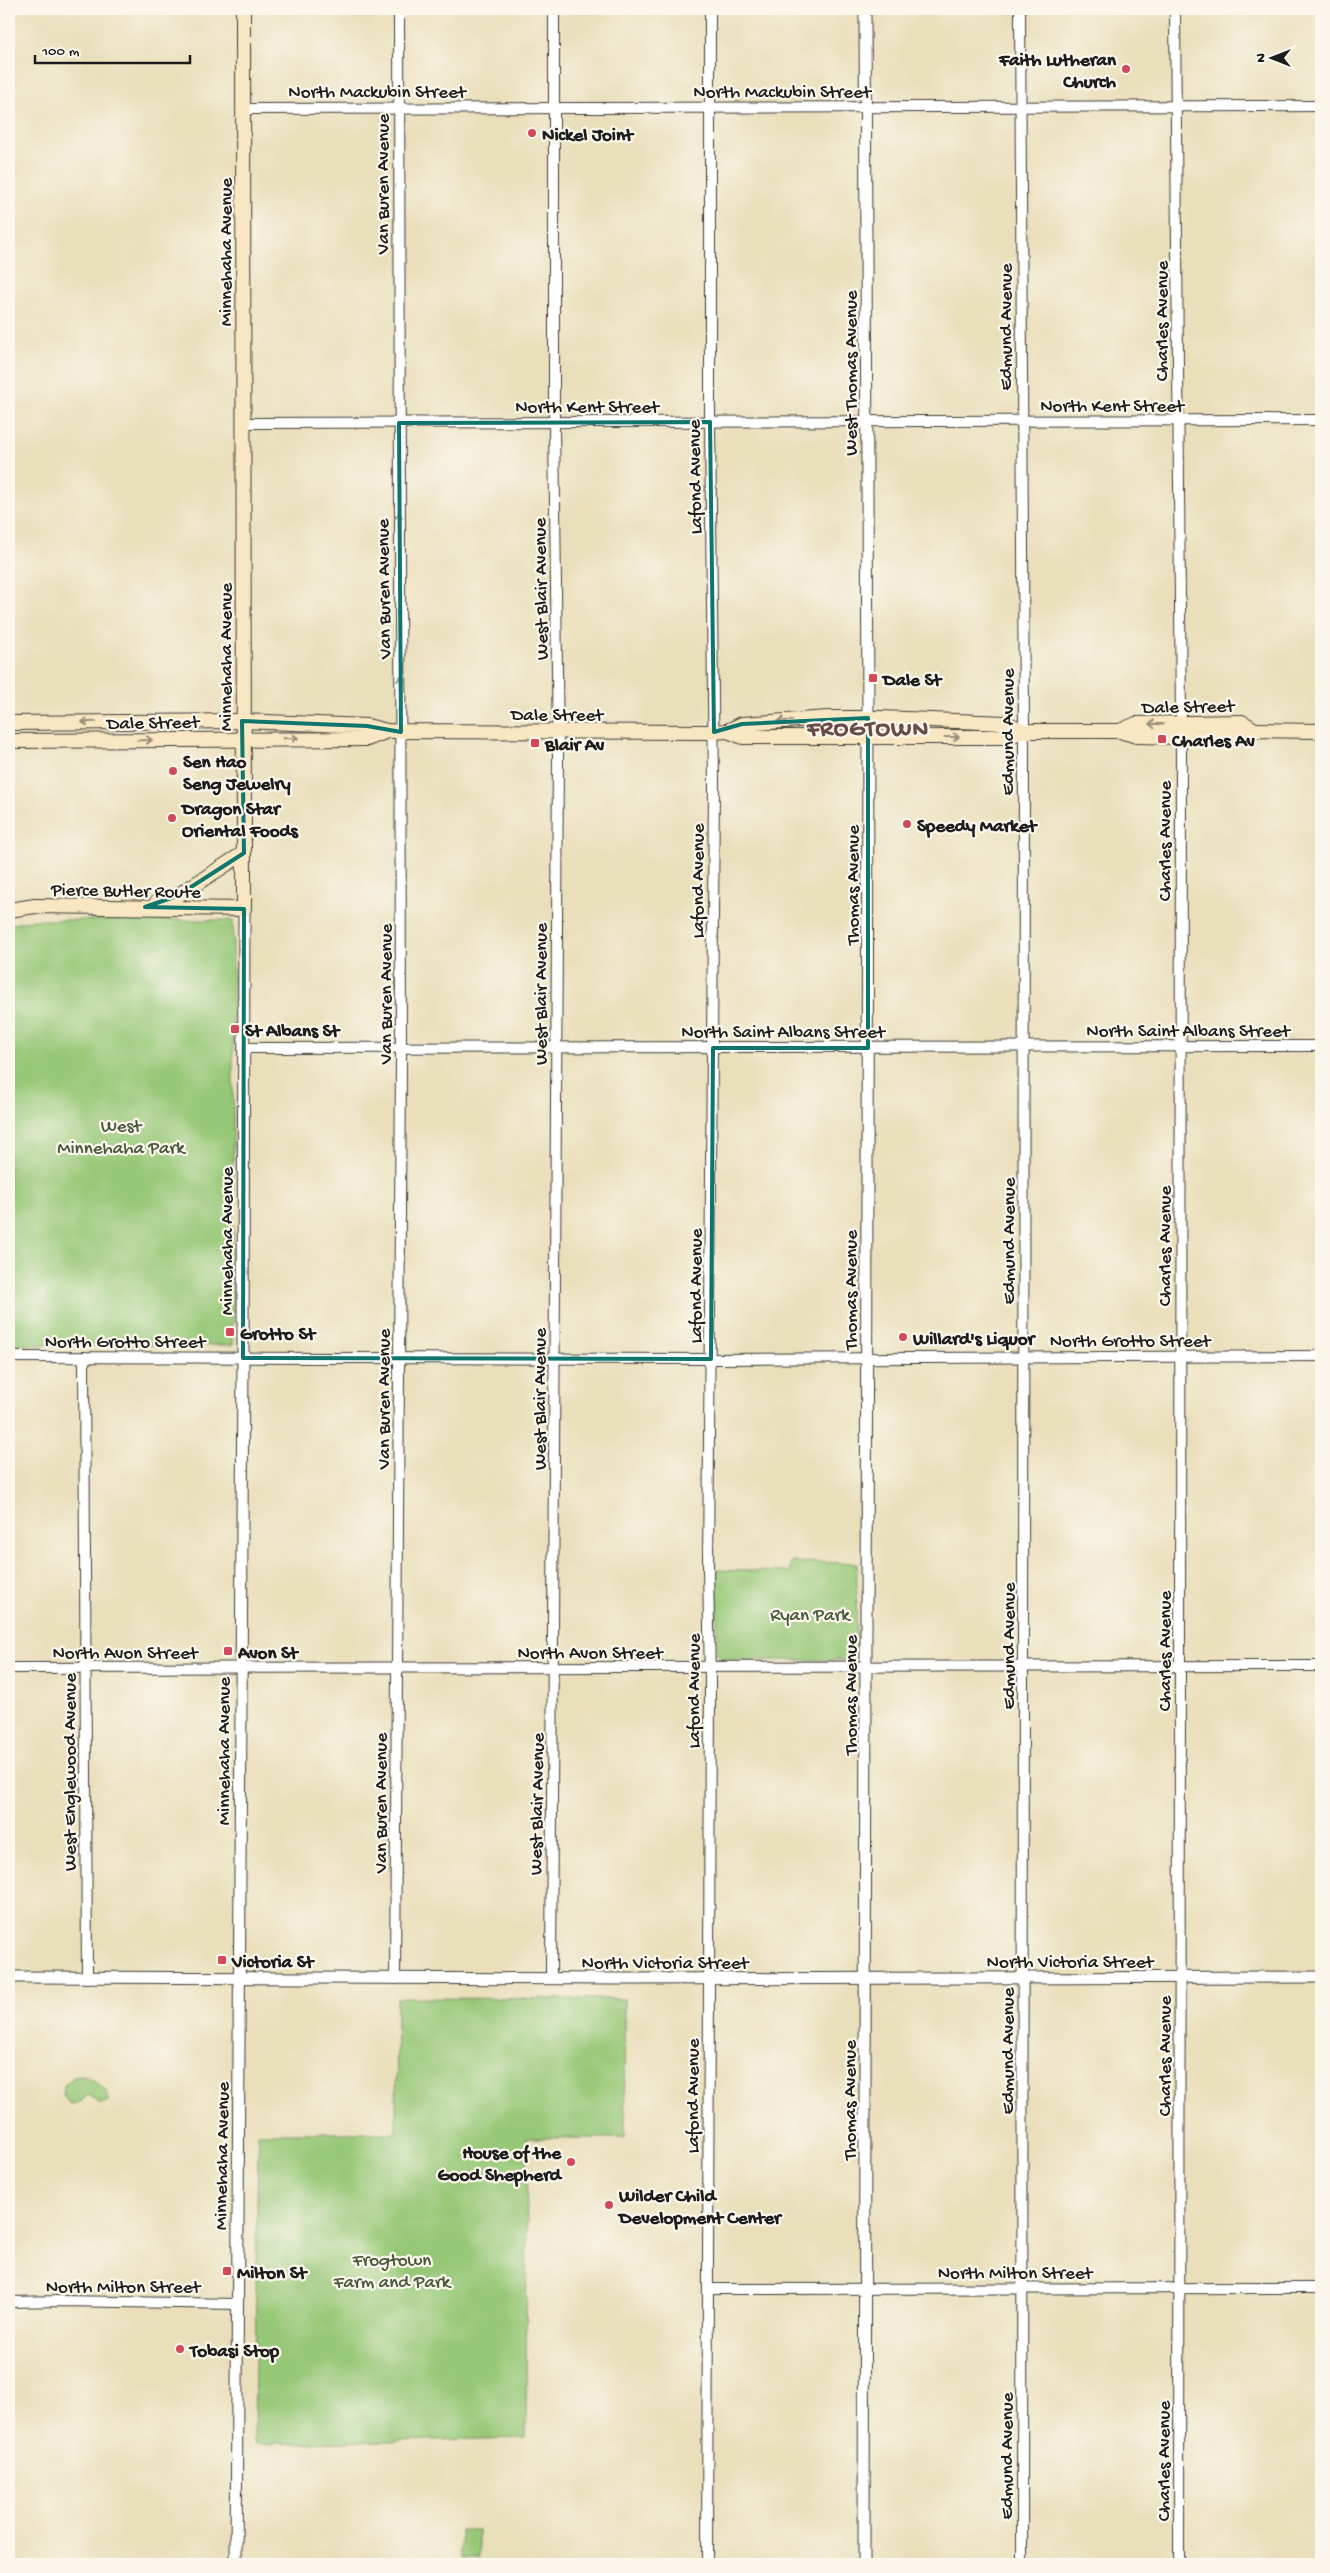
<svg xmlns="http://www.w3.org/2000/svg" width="1330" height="2573" font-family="'Gochi Hand',sans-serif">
<rect width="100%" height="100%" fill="#fbf7ec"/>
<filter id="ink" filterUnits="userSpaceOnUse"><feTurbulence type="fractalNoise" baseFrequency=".02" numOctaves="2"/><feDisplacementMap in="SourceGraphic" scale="10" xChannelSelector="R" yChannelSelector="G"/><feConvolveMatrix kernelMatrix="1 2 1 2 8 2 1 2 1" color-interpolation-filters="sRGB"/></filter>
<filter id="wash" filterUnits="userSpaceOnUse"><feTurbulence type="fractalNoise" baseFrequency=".0096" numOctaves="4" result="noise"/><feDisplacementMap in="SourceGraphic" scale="20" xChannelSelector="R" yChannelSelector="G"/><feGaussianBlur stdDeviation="1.12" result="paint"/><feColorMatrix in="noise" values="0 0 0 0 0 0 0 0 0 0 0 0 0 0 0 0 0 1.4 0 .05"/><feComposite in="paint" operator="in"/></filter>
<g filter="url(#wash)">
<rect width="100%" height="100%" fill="#eadfbb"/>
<!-- green -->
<g fill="#97c877" stroke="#5a724a">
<path d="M31 920H233V1345H9V925Z"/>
<path d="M791 1562 857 1563 856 1656 849 1660H724L717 1654V1570L789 1572Z"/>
<path d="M397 1998 624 1999 625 2138H527L526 2438 254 2444 258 2133H396Z"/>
<path d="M82 2076C93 2078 109 2089 109 2101L100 2103 88 2095 78 2104 70 2105 63 2095 64 2085 74 2077Z"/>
<rect x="461" y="2530" width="17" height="28"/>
</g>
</g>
<g filter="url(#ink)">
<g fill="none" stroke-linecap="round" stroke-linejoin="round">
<!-- minor casing -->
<g stroke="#3b3934" stroke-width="12">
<g id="minor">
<path d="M1020 9 1024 731 1022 2564"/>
<path d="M1175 9 1181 723"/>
<path d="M242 109 1321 106"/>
<path d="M243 423 1321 420"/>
<path d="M244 1048 1321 1046"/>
<path d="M9 1357 711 1359 1321 1356"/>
<path d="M84 1357 87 1978"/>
<path d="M9 1668 1321 1666"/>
<path d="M395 1979 401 1062 399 9"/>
<path d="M551 1979 558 752 554 423V9"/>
<path d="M709 2289 1321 2288"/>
<path d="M9 2302 62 2301 237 2304"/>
<path d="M707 2564 710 1682 708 1568 714 786 710 422V9"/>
<path d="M1179 2564 1181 737"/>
</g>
</g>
<!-- tertiary casing -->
<g stroke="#3b3934" stroke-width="13">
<g id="tertiary">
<path d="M9 1977 630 1979 1321 1977"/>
<path d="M236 2564 243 1358 244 909"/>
<path d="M864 2564 868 718 865 9"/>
</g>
</g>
<!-- secondary casing -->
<g stroke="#3b3934" stroke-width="16">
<g id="secondary">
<path d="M9 723 242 721 367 726 387 731 714 732 727 731 742 724 828 718H881L1006 723 1024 731"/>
<path d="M727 731 743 737H1006L1024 731H1120L1136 724 1242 722 1255 730"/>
<path d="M1120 731 1137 736 1181 737 1243 735 1255 730 1321 731"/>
<path d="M9 741 367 739 387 731"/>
<path d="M156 903 177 896 244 853"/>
<path d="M9 910 35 906 244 909 243 9"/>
</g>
</g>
<!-- minor -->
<use href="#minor" stroke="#fff" stroke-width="10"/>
<!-- tertiary -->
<use href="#tertiary" stroke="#fff" stroke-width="11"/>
<!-- secondary -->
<use href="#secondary" stroke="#f9e7c3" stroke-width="14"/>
</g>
<!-- one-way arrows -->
<defs><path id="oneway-shaft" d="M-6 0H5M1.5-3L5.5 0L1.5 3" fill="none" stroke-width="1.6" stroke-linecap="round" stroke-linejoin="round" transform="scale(1.25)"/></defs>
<g stroke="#999">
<use href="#oneway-shaft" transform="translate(399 520) rotate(-91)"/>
<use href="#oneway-shaft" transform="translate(401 683) rotate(-91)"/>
</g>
<g stroke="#968c78">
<use href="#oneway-shaft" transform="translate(785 721) rotate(176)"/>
<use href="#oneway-shaft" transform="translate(89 722) rotate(179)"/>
<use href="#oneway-shaft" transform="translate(1156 724) rotate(180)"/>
<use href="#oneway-shaft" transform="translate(952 737)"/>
<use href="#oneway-shaft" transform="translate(291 738) rotate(-1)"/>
<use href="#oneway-shaft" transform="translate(145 740) rotate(-1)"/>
</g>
</g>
<!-- marked area -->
<path fill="none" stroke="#0f766e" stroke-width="4" stroke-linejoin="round" d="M710 422 714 732 742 724 868 718V1048H713L711 1359 243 1358 244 909 145 907 177 896 244 853 242 721 367 726 401 732 399 423Z"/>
<!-- markers -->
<g fill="#d1495b" stroke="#fbf7ec" stroke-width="2">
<circle cx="1126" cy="69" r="5"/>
<circle cx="532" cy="133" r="5"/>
<rect x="868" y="673" width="10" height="10" rx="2.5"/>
<rect x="1157" y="734" width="10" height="10" rx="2.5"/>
<rect x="530" y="738" width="10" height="10" rx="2.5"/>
<circle cx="173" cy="771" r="5"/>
<circle cx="172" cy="818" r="5"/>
<circle cx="907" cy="824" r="5"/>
<rect x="230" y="1024" width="10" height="10" rx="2.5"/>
<rect x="225" y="1327" width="10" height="10" rx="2.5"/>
<circle cx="903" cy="1337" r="5"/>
<rect x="223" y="1646" width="10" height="10" rx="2.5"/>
<rect x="217" y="1955" width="10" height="10" rx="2.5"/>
<circle cx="571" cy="2162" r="5"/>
<circle cx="609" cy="2205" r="5"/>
<rect x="222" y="2266" width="10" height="10" rx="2.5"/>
<circle cx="180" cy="2349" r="5"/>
</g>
<g text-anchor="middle" stroke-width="4.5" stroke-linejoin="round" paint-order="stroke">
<!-- poi labels -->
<g font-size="19" font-weight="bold" fill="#1c1c1c" stroke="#fbf7ec" text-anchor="start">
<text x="1116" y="65" text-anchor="end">Faith Lutheran<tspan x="1116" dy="22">Church</tspan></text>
<text x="542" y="140">Nickel Joint</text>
<text x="883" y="685">Dale St</text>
<text x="1172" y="746">Charles Av</text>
<text x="545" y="750">Blair Av</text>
<text x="183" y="767">Sen Hao<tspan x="183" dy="22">Seng Jewelry</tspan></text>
<text x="182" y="814">Dragon Star<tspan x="182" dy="22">Oriental Foods</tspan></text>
<text x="917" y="831">Speedy Market</text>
<text x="245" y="1036">St Albans St</text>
<text x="240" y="1339">Grotto St</text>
<text x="913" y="1344">Willard's Liquor</text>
<text x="238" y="1658">Avon St</text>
<text x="232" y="1967">Victoria St</text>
<text x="561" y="2158" text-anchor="end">House of the<tspan x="561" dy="22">Good Shepherd</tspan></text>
<text x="619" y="2201">Wilder Child<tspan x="619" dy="22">Development Center</tspan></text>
<text x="237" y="2278">Milton St</text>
<text x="190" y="2356">Tobasi Stop</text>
</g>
<!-- street labels -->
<g font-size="19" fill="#1c1c1c" stroke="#fbf7ec">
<text x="377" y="97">North Mackubin Street</text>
<text x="782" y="97">North Mackubin Street</text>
<text transform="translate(381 184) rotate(-90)" y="7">Van Buren Avenue</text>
<text transform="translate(224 252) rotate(-90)" y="7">Minnehaha Avenue</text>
<text transform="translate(1160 321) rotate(-90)" y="7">Charles Avenue</text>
<text transform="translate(1004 327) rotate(-90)" y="7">Edmund Avenue</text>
<text transform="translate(849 373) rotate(-90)" y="7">West Thomas Avenue</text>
<text x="1112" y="411">North Kent Street</text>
<text x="587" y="412">North Kent Street</text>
<text transform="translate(693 477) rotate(-91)" y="7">Lafond Avenue</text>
<text transform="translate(382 589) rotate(-91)" y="7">Van Buren Avenue</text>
<text transform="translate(539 589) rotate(-91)" y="7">West Blair Avenue</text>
<text transform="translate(224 657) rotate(-90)" y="7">Minnehaha Avenue</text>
<text transform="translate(1188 705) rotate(-1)" y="7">Dale Street</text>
<text x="557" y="720">Dale Street</text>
<text transform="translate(153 721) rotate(-1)" y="7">Dale Street</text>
<text transform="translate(1006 732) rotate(-90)" y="7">Edmund Avenue</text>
<text transform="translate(1163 841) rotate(-90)" y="7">Charles Avenue</text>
<text transform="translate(696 881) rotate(-90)" y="7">Lafond Avenue</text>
<text transform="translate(851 885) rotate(-90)" y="7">Thomas Avenue</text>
<text transform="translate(126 889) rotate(1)" y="7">Pierce Butler Route</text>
<text transform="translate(384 994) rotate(-90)" y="7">Van Buren Avenue</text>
<text transform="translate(539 994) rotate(-90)" y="7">West Blair Avenue</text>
<text x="1188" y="1036">North Saint Albans Street</text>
<text x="783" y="1037">North Saint Albans Street</text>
<text transform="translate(225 1241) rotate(-90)" y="7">Minnehaha Avenue</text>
<text transform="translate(1007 1241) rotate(-90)" y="7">Edmund Avenue</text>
<text transform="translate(1163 1246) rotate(-90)" y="7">Charles Avenue</text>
<text transform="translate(694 1286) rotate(-90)" y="7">Lafond Avenue</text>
<text transform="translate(849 1290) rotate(-90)" y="7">Thomas Avenue</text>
<text x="1130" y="1346">North Grotto Street</text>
<text x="125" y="1347">North Grotto Street</text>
<text transform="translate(382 1399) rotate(-90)" y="7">Van Buren Avenue</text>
<text transform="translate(538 1399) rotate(-90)" y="7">West Blair Avenue</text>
<text transform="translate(1007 1646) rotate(-90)" y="7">Edmund Avenue</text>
<text x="125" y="1658">North Avon Street</text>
<text x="590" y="1658">North Avon Street</text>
<text transform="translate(1163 1651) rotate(-90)" y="7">Charles Avenue</text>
<text transform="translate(692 1691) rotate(-90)" y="7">Lafond Avenue</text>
<text transform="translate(849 1695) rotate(-90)" y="7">Thomas Avenue</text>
<text transform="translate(222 1751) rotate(-90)" y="7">Minnehaha Avenue</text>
<text transform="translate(68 1772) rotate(-90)" y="7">West Englewood Avenue</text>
<text transform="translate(379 1803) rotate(-90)" y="7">Van Buren Avenue</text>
<text transform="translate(535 1804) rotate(-89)" y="7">West Blair Avenue</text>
<text x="1070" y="1967">North Victoria Street</text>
<text x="665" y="1968">North Victoria Street</text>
<text transform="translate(1006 2051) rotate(-90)" y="7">Edmund Avenue</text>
<text transform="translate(1163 2056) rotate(-90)" y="7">Charles Avenue</text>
<text transform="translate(691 2096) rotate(-90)" y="7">Lafond Avenue</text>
<text transform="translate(848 2100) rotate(-90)" y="7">Thomas Avenue</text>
<text transform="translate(220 2156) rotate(-89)" y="7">Minnehaha Avenue</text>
<text x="1015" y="2278">North Milton Street</text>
<text x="123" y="2292">North Milton Street</text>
<text transform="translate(1005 2456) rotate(-90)" y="7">Edmund Avenue</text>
<text transform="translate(1162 2461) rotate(-90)" y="7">Charles Avenue</text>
</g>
<!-- park labels -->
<g font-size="19" fill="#47583c" stroke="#fbf7ec">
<text x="121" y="1131">West<tspan x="121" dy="22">Minnehaha Park</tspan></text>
<text x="810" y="1620">Ryan Park</text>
<text x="392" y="2265">Frogtown<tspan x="392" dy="22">Farm and Park</tspan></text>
</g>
<!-- district labels -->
<g font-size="24" font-weight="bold" letter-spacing="1" fill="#674c48" stroke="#fbf7ec">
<text x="868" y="735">FROGTOWN</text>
</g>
</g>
<!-- margin -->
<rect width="1330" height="2573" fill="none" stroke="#fbf7ec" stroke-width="30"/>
<!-- north arrow -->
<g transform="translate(1272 58) rotate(270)" stroke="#fbf7ec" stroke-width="4" paint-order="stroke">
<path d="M0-4L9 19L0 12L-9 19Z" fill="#1c1c1c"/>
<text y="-8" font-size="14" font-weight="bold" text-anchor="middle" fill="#1c1c1c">N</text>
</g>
<!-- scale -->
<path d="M35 55v8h155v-8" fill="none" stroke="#1c1c1c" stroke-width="2.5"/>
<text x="42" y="55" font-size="15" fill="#1c1c1c" stroke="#fbf7ec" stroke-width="4" paint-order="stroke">100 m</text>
</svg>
